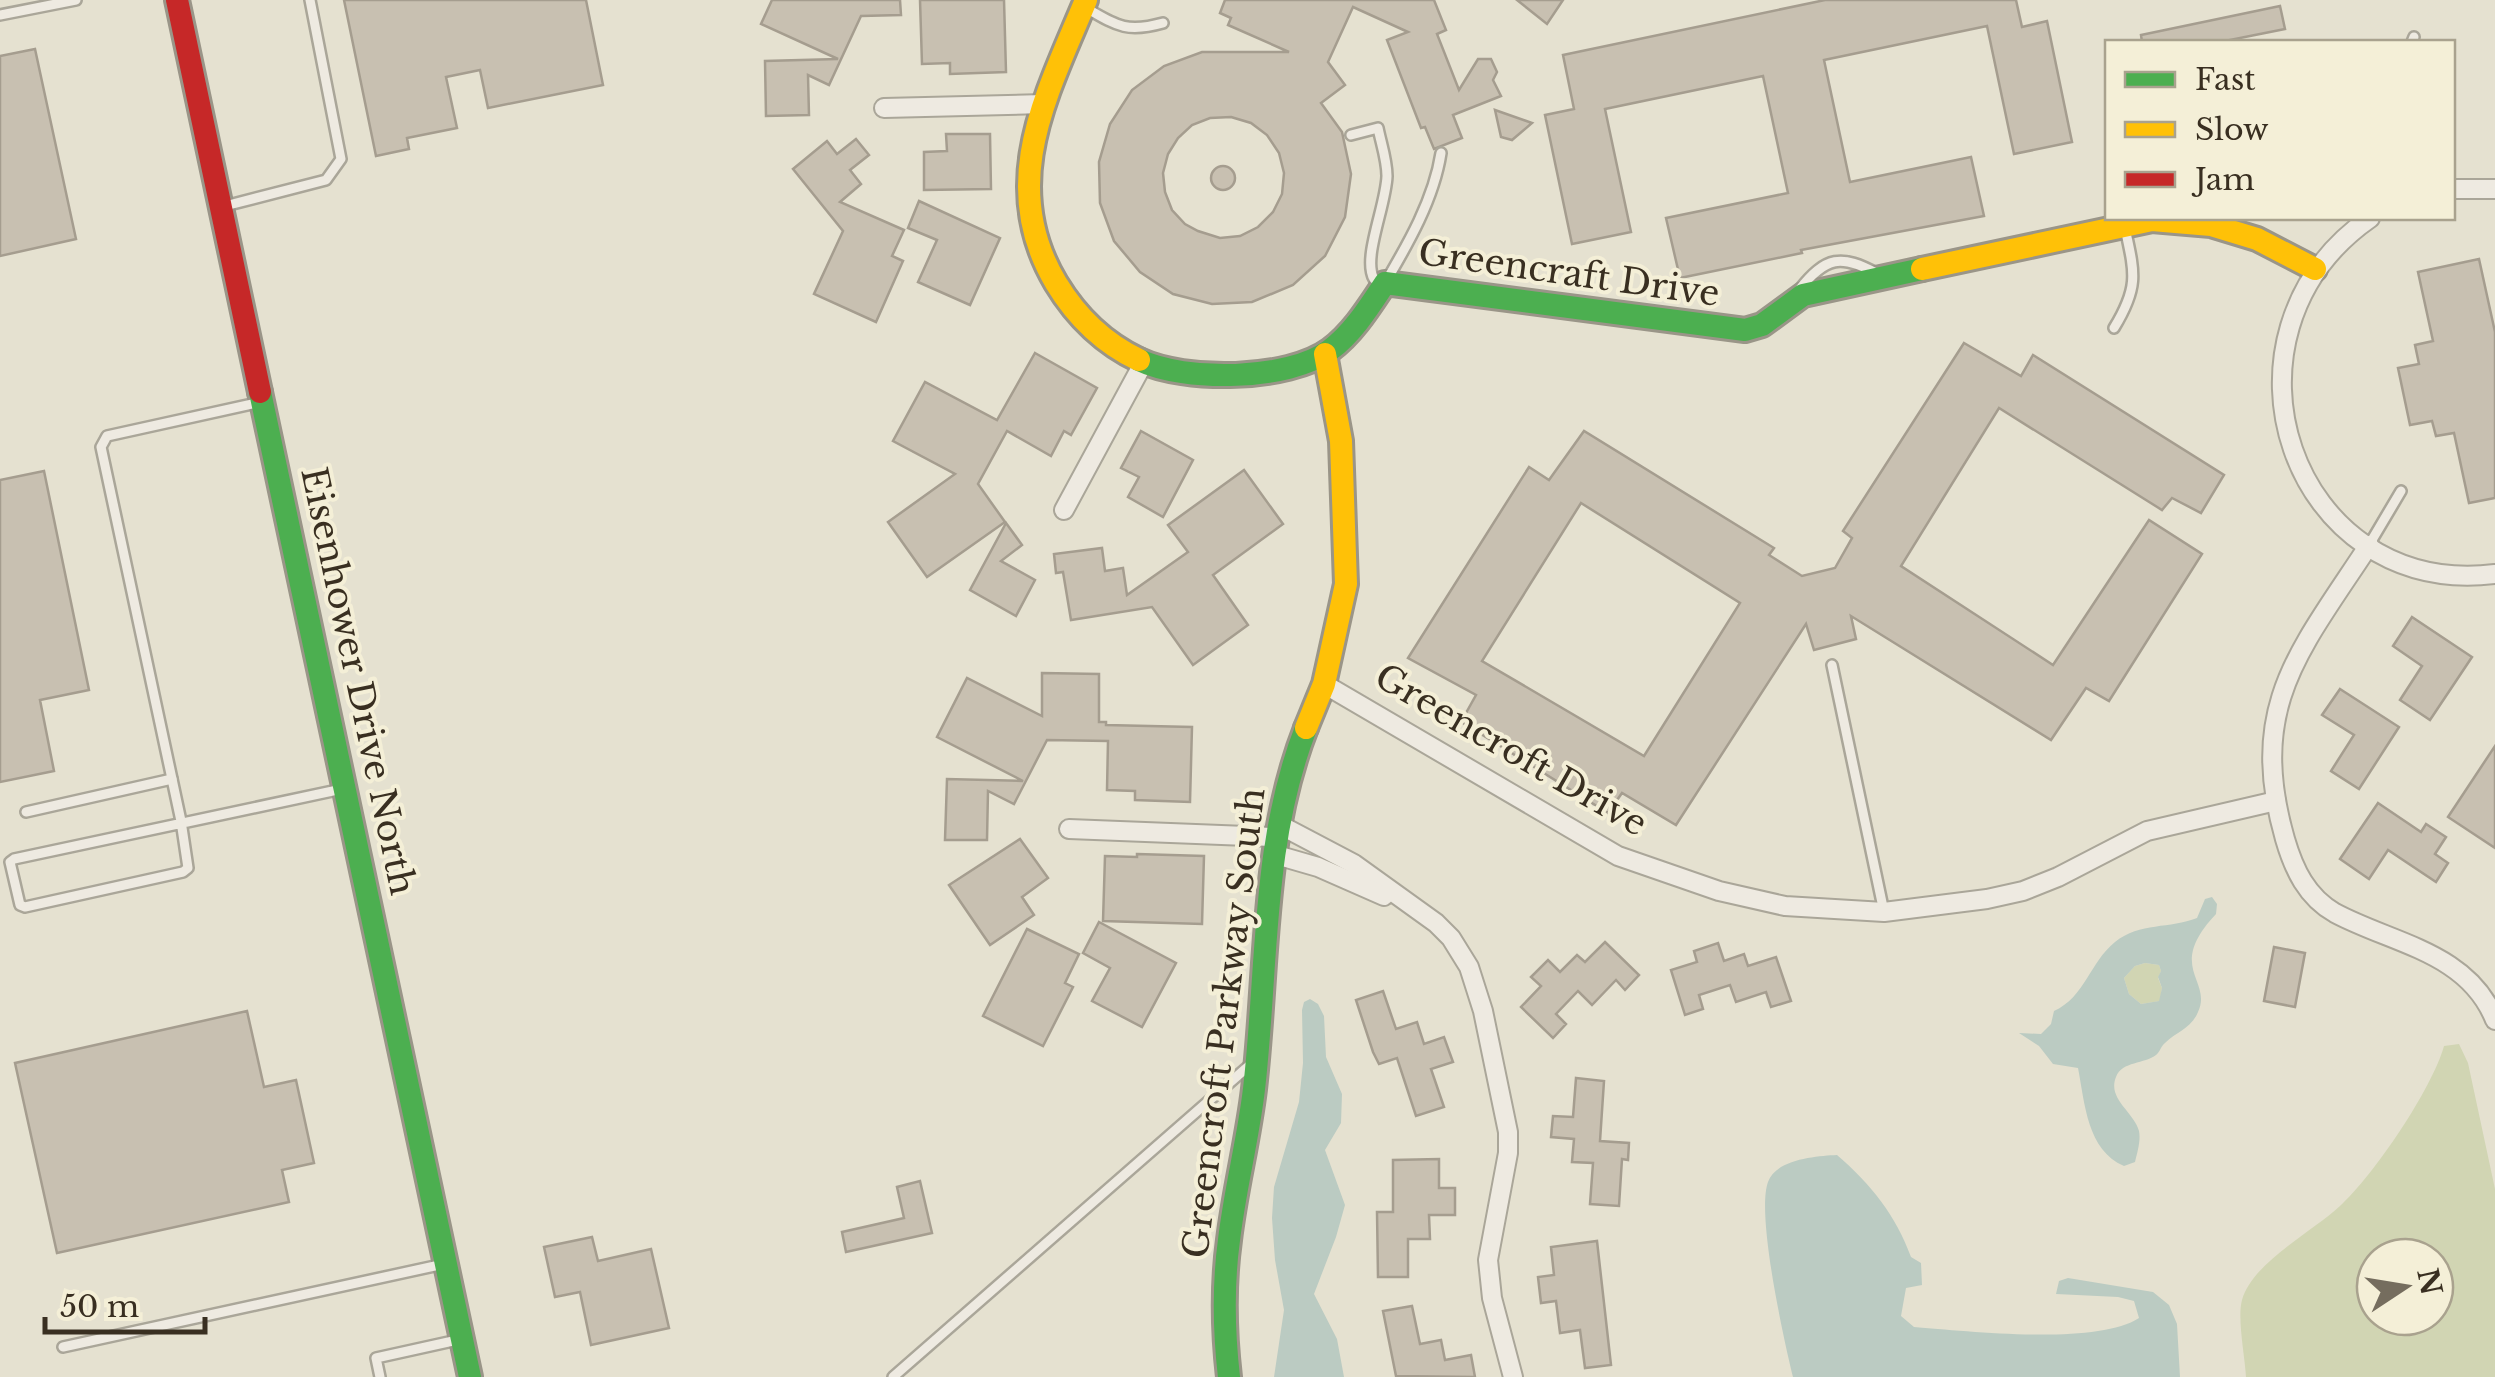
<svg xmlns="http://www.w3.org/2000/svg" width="2495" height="1377" font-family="'Libre Baskerville',serif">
<rect width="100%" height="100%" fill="#e5e1d0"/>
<!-- green -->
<g fill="#d1d5b3" fill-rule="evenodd">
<path d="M2145 963 2159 965 2161 971 2158 978 2162 988 2160 1001 2141 1004 2129 994 2124 978 2135 966Z"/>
<path d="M2459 1044 2468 1063 2495 1189V1377H2246C2245 1357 2237 1318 2242 1300 2252 1263 2312 1232 2340 1206 2374 1175 2432 1089 2444 1046ZM2375 1257H2435V1317H2375Z"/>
</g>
<!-- water -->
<g fill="#bbcbc2" fill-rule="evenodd">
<path d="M2212 897 2217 904 2216 914C2165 968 2213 980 2198 1012 2191 1029 2177 1031 2165 1043 2161 1046 2160 1052 2156 1055 2145 1064 2122 1061 2116 1077 2107 1099 2134 1112 2139 1131 2141 1141 2137 1153 2135 1162L2124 1166C2087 1150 2085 1104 2078 1068L2053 1064 2039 1046 2019 1033 2041 1034 2051 1024 2054 1011C2085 997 2090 962 2115 942 2140 922 2170 929 2197 918L2205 899ZM2145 963 2159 965 2161 971 2158 977 2162 988 2159 1001 2141 1004 2129 994 2124 978 2135 966Z"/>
<path d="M1310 999 1318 1004 1324 1016 1326 1057 1342 1094 1341 1123 1325 1150 1345 1205 1336 1237 1314 1294 1337 1339 1344 1377H1274L1284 1310 1275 1260 1272 1218 1274 1187 1299 1102 1303 1063 1302 1010 1304 1002Z"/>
<path d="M1837 1155C1871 1184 1896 1216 1911 1257L1921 1263 1922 1285 1906 1288 1901 1316 1914 1327C1967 1331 2096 1346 2139 1318L2134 1301 2118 1297 2056 1294 2059 1281 2068 1278 2153 1292 2169 1305 2177 1324 2180 1377H1793C1784 1340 1756 1215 1768 1182 1776 1159 1817 1156 1837 1155Z"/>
</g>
<!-- building -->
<g fill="#c8c0b1" stroke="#a59d8f" stroke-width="2.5" fill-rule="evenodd">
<path d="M344 0H586L603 85 488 108 480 70 446 77 457 128 407 138 409 149 376 156Z"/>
<path d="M772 0H900L901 15 861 16 829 85 808 75 809 115 766 116 765 61 838 59 761 24Z"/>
<path d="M920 0H1004L1006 72 950 74V63L922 64Z"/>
<path d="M1225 0H1434L1446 30 1437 34 1459 90 1478 59H1491L1497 72 1493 80 1501 96 1453 115 1462 138 1434 149 1425 127 1421 128 1387 40 1408 32 1353 7 1328 62 1345 85 1321 103 1342 132 1351 174 1345 217 1325 256 1293 285 1252 302 1212 304 1173 294 1140 272 1114 241 1100 203 1099 162 1110 124 1132 90 1164 66 1202 52H1289L1228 25 1231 18 1220 13ZM1231 117 1251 123 1267 135 1279 153 1284 173 1282 194 1273 212 1258 227 1240 236 1220 238 1198 231 1185 224 1172 210 1165 192 1163 173 1168 154 1178 138 1192 125 1210 118Z"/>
<path d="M1517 0H1563L1547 24Z"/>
<path d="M1825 0H2016L2022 27 2047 21 2072 142 2014 154 1987 26 1824 60 1850 182 1971 157 1984 216 1801 250 1802 253 1680 278 1666 218 1788 193 1763 76 1605 109 1631 232 1572 244 1545 115 1574 109 1563 55Z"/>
<path d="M2280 6 2285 29 2220 42H2142L2141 35Z"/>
<path d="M35 49 76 239 0 256V56Z"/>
<path d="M1495 110 1532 123 1512 140 1501 137Z"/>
<path d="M946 134H990L991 189 924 190V152L947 151Z"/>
<path d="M856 139 869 155 850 170 861 184 840 202 904 230 892 256 903 261 876 322 814 294 843 231 793 169 827 141 837 154Z"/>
<circle cx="1223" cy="178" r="12"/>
<path d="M919 201 1000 238 970 305 918 282 937 240 908 228Z"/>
<path d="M2479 259 2495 332V498L2469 503 2454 433 2436 436 2432 421 2410 425 2398 368 2419 364 2415 345 2433 341 2418 272Z"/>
<path d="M1964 343 2021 376 2033 355 2224 475 2201 513 2172 498 2162 510 1999 408 1901 566 2053 665 2149 520 2202 554 2109 701 2086 688 2051 740 1851 616 1856 639 1814 650 1806 624 1676 825 1622 793 1608 813 1468 726 1461 722 1476 695 1408 658 1529 467 1549 480 1584 431 1774 548 1769 555 1802 576 1835 568 1852 538 1843 531ZM1581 503 1740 603 1644 756 1482 661Z"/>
<path d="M1035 353 1097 388 1071 435 1064 431 1051 456 1007 431 978 484 1005 522 927 577 888 522 955 474 893 441 925 382 997 420Z"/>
<path d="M1141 431 1193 460 1163 517 1128 497 1139 477 1121 468Z"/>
<path d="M1244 470 1283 524 1213 575 1248 625 1193 665 1152 607 1071 620 1063 572 1056 573 1054 554 1102 548 1105 571 1123 568 1127 595 1188 552 1168 525Z"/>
<path d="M44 471 89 690 40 700 54 771 0 782V480Z"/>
<path d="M1006 523 1022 545 1001 561 1035 580 1016 616 970 590Z"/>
<path d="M2412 617 2472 657 2430 720 2400 700 2422 666 2393 646Z"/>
<path d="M1042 673 1099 674V722H1106V725L1192 727 1190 802 1135 800V791L1107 790 1108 741 1047 740 1014 804 988 791 987 840H945L947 779 1023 781 937 737 967 678 1042 716Z"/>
<path d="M2340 689 2399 727 2359 789 2331 771 2354 735 2322 715Z"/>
<path d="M2495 746V848L2448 817Z"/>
<path d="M2378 803 2421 832 2426 824 2446 837 2435 854 2448 863 2436 882 2388 850 2369 879 2340 859Z"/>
<path d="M1020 839 1048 878 1022 897 1034 915 990 945 949 885Z"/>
<path d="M1137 854 1204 856 1202 924 1103 921 1105 856 1137 857Z"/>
<path d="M1099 922 1176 963 1142 1027 1092 1001 1110 968 1083 953Z"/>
<path d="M1027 929 1079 954 1065 983 1073 987 1043 1046 983 1016Z"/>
<path d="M1605 942 1639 975 1625 990 1616 980 1592 1005 1578 991 1556 1014 1566 1024 1553 1038 1521 1007 1541 986 1531 977 1548 960 1560 972 1577 955 1585 962Z"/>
<path d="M1718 943 1724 961 1744 954 1748 966 1776 957 1791 1001 1771 1007 1766 992 1736 1002 1730 985 1699 995 1703 1009 1685 1015 1671 970 1697 962 1694 951Z"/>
<path d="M2274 947 2305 953 2295 1007 2264 1001Z"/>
<path d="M1383 991 1396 1029 1417 1022 1424 1044 1444 1037 1453 1062 1431 1069 1444 1107 1416 1116 1397 1058 1379 1064 1373 1052 1356 1000Z"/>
<path d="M247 1011 264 1087 296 1080 314 1163 282 1170 289 1202 57 1253 15 1063Z"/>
<path d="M1576 1078 1604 1081 1600 1141 1629 1143 1628 1160 1622 1159 1619 1206 1590 1204 1593 1163 1572 1162 1574 1139 1551 1137 1553 1116 1573 1117Z"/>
<path d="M1439 1159V1188H1455V1215H1429L1430 1239H1408V1277H1378L1377 1212H1393V1160Z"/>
<path d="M920 1181 932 1233 846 1252 842 1232 904 1218 897 1187Z"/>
<path d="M592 1237 598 1261 651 1249 669 1328 591 1345 580 1292 555 1297 544 1247Z"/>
<path d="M1597 1241 1611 1365 1585 1368 1580 1330 1560 1333 1556 1301 1541 1303 1538 1277 1554 1275 1551 1247Z"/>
<path d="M1412 1306 1420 1344 1441 1340 1445 1360 1471 1355 1475 1377 1396 1376 1383 1311Z"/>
</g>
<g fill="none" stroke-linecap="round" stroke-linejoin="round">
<!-- lane casing -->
<g stroke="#aaa699" stroke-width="14">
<g id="lane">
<path d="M1086 8C1117 26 1127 33 1163 23"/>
<path d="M0 15 76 0"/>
<path d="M2412 42 2414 37"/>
<path d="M1351 135 1378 128C1381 143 1387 160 1387 176 1386 206 1362 258 1374 279L1385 283C1408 244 1434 199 1441 153"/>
<path d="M221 207 326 180 341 159 310 0"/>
<path d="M1799 290C1826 256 1841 254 1878 274"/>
<path d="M2114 328C2139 287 2135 274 2125 228"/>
<path d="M261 402 107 436 101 447 181 821 188 868 183 872 25 907 20 905 10 862 14 859 342 789"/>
<path d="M2369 545 2401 491"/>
<path d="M1832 665 1884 912"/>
<path d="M26 812 172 779"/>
<path d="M63 1347 444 1264"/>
<path d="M380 1377 376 1358 462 1339"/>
<path d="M893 1377 1251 1064"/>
</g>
</g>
<!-- street casing -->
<g stroke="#aaa699" stroke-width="22">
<g id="street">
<path d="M884 108 1044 104"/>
<path d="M2452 189H2495"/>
<path d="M2370 218C2202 335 2291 599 2495 574"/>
<path d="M1064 510 1144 362"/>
<path d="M2369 545C2299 652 2247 706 2285 839 2294 870 2307 897 2335 913 2393 944 2468 952 2495 1020"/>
<path d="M1324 684 1618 856 1719 891 1785 906 1884 912 1987 899 2023 891 2058 877 2147 831 2276 801"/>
<path d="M1278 824 1354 864 1436 923 1451 938 1469 967 1483 1011 1508 1132V1153L1488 1260 1492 1298 1513 1377"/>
<path d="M1069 829 1275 837"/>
<path d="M1273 854 1318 867 1384 896"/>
</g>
</g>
<!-- fast casing -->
<g stroke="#9a9588" stroke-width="28">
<g id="fast">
<path d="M1139 360C1185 382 1288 381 1330 350 1353 333 1369 307 1385 283L1745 330 1762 325 1803 295 1922 269"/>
<path d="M260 392 470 1377"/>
<path d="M1229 1377C1224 1333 1223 1284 1229 1240 1235 1189 1248 1140 1254 1089 1268 968 1261 843 1306 728"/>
</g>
</g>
<!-- slow casing -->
<g stroke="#9a9588" stroke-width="28">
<g id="slow">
<path d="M1086 0C1047 94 997 184 1056 283 1076 316 1103 343 1139 360"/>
<path d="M1922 269 2152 220 2211 225 2257 239 2315 269"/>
<path d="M1306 728 1324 684 1346 584 1341 441 1325 354"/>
</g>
</g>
<!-- jam casing -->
<g stroke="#9a9588" stroke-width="28">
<path id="jam" d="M177 0 260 392"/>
</g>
<!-- lane -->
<use href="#lane" stroke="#eeeae1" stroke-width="9"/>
<!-- street -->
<use href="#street" stroke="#eeeae1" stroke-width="18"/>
<!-- fast -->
<use href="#fast" stroke="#4caf50" stroke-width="22"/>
<!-- slow -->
<use href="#slow" stroke="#ffc107" stroke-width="22"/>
<!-- jam -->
<use href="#jam" stroke="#c62828" stroke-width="22"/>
</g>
<g text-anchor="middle" stroke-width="8" stroke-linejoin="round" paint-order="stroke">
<!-- street labels -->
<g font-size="35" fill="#392f21" stroke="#f4efd7">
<text transform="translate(1569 273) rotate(8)" y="12">Greencraft Drive</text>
<text transform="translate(358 681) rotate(78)" y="12">Eisenhower Drive North</text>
<text transform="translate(1511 750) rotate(30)" y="12">Greencroft Drive</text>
<text transform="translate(1224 1023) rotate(-83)" y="12">Greencroft Parkway South</text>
</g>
</g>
<!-- legend -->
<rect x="2105" y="40" width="350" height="180" fill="#f4efd7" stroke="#a9a28e" stroke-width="2.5"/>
<rect x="2125" y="72" width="50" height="15" fill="#4caf50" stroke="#a9a28e" stroke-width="2.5"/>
<text x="2195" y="90" font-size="30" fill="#392f21">Fast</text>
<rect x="2125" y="122" width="50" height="15" fill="#ffc107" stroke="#a9a28e" stroke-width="2.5"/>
<text x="2195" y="140" font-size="30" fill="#392f21">Slow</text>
<rect x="2125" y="172" width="50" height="15" fill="#c62828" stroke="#a9a28e" stroke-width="2.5"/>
<text x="2195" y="190" font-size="30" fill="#392f21">Jam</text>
<!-- north arrow -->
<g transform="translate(2405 1287) rotate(78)"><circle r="48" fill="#f4efd7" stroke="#a9a28e" stroke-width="2.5"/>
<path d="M0-8L18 38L0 25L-18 38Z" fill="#756d5e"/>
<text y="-15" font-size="28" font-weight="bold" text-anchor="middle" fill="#392f21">N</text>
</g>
<!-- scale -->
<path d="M45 1317v15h160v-15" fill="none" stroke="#392f21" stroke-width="5"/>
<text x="60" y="1317" font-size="30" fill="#392f21" stroke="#f4efd7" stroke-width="8" paint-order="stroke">50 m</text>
</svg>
